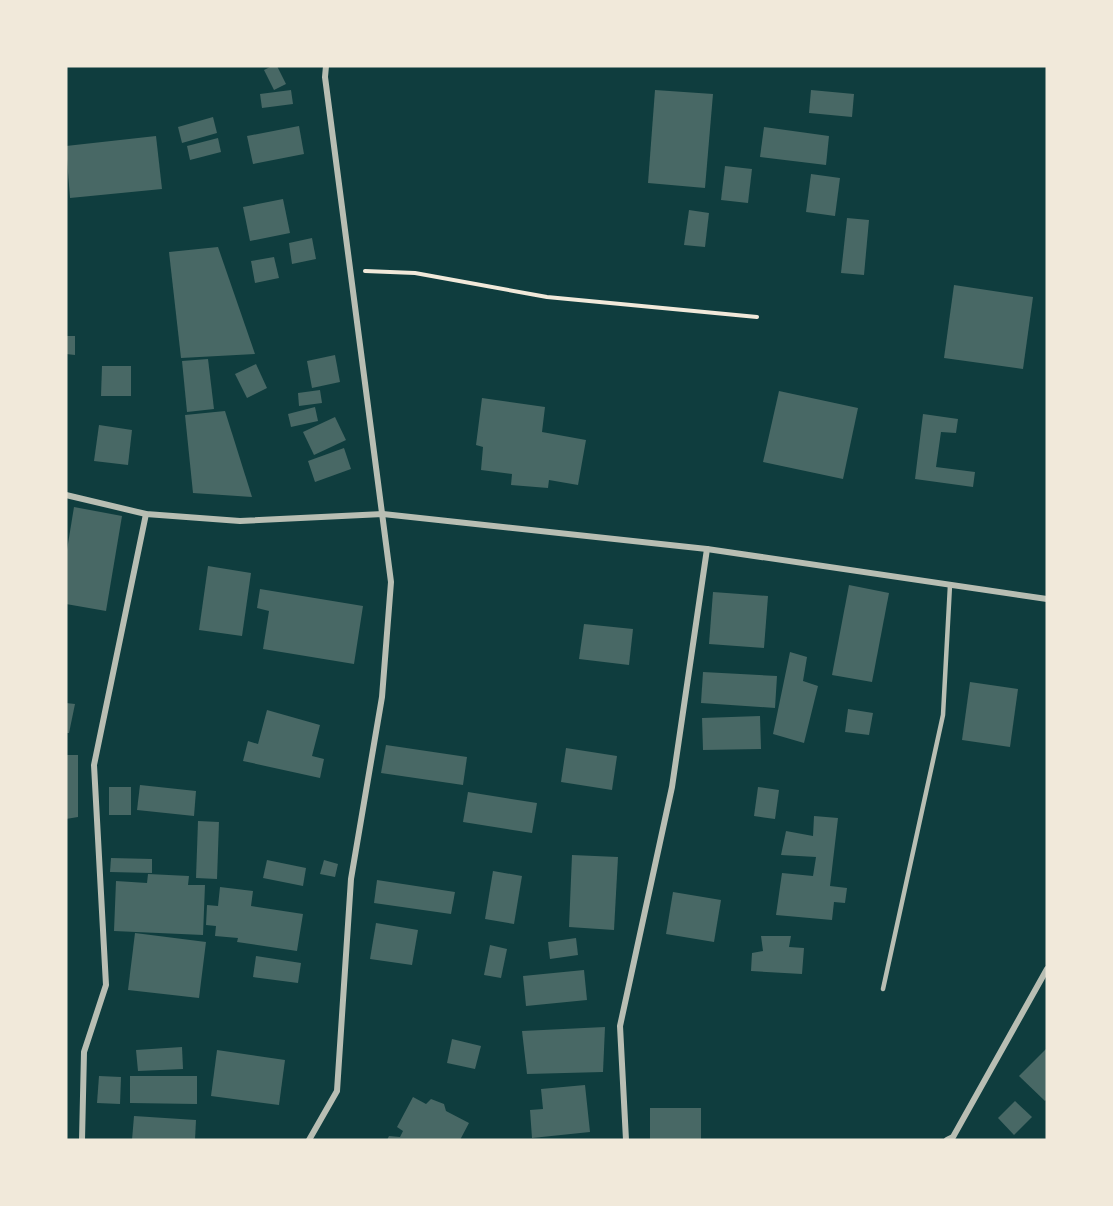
<svg xmlns="http://www.w3.org/2000/svg" width="1113" height="1206" font-family="Karla,sans-serif">
<rect width="100%" height="100%" fill="#0f3d3e"/>
<!-- building -->
<g fill="#486865">
<path d="M272 66H277L286 84 274 90 264 70Z"/>
<path d="M291 90 293 104 262 108 260 94Z"/>
<path d="M655 90 713 94 705 188 648 183Z"/>
<path d="M811 90 854 94 852 117 809 113Z"/>
<path d="M213 117 217 133 182 143 178 127Z"/>
<path d="M299 126 304 154 253 164 247 136Z"/>
<path d="M764 127 829 136 826 165 760 157Z"/>
<path d="M156 136 162 189 70 198 66 146Z"/>
<path d="M218 138 221 152 190 160 187 146Z"/>
<path d="M725 166 752 169 748 203 721 200Z"/>
<path d="M811 174 840 178 835 216 806 212Z"/>
<path d="M283 199 290 233 250 241 243 207Z"/>
<path d="M689 210 709 213 705 247 684 245Z"/>
<path d="M847 218 869 220 864 275 841 273Z"/>
<path d="M312 238 316 259 292 264 289 243Z"/>
<path d="M218 247 255 354 181 358 169 252Z"/>
<path d="M274 257 279 278 255 283 251 261Z"/>
<path d="M954 285 1033 297 1023 369 944 358Z"/>
<path d="M66 336H75V355L66 354Z"/>
<path d="M335 355 340 382 312 388 307 361Z"/>
<path d="M208 359 214 409 187 412 182 361Z"/>
<path d="M256 364 267 388 247 398 235 374Z"/>
<path d="M102 366H131V396H101Z"/>
<path d="M320 390 322 403 299 406 298 393Z"/>
<path d="M779 391 858 408 843 479 763 462Z"/>
<path d="M482 398 545 407 542 432 586 440 578 485 549 480 548 488 511 485 512 474 481 470 483 447 476 445Z"/>
<path d="M315 407 318 421 291 427 288 414Z"/>
<path d="M225 411 252 497 193 493 185 415Z"/>
<path d="M923 414 958 419 956 433 941 432 936 467 975 472 973 487 915 479Z"/>
<path d="M335 417 346 440 314 455 303 432Z"/>
<path d="M99 425 132 430 128 465 94 461Z"/>
<path d="M344 448 351 469 315 482 308 461Z"/>
<path d="M74 507 122 516 106 611 66 604V556Z"/>
<path d="M208 566 251 573 242 636 199 630Z"/>
<path d="M849 585 889 593 872 682 832 675Z"/>
<path d="M260 589 363 606 354 664 263 649 269 611 257 608Z"/>
<path d="M713 592 768 596 764 648 709 644Z"/>
<path d="M584 624 633 629 629 665 579 659Z"/>
<path d="M790 652 807 657 803 681 818 686 804 743 773 734Z"/>
<path d="M703 672 777 676 775 708 701 703Z"/>
<path d="M970 682 1018 689 1010 747 962 740Z"/>
<path d="M66 703 75 704 69 733H66Z"/>
<path d="M848 709 873 713 869 735 845 732Z"/>
<path d="M267 710 320 725 312 756 324 759 320 778 243 761 248 741 258 744Z"/>
<path d="M760 716 761 749 703 750 702 718Z"/>
<path d="M386 745 467 757 463 785 381 773Z"/>
<path d="M566 748 617 756 612 790 561 782Z"/>
<path d="M66 755H78V817L66 819Z"/>
<path d="M140 785 196 791 194 816 137 810Z"/>
<rect x="109" y="787" width="22" height="28"/>
<path d="M758 787 779 790 775 819 754 816Z"/>
<path d="M468 792 537 803 532 833 463 822Z"/>
<path d="M814 816 838 818 830 886 847 888 845 903 834 902 832 920 776 915 782 873 813 876 816 857 781 855 786 831 813 836Z"/>
<path d="M198 821 219 822 217 879 196 878Z"/>
<path d="M572 855 618 857 614 930 569 927Z"/>
<path d="M111 858 152 859V873L110 872Z"/>
<path d="M267 860 306 868 303 886 263 878Z"/>
<path d="M324 860 338 864 335 877 320 874Z"/>
<path d="M493 871 522 876 514 924 485 919Z"/>
<path d="M148 874 189 876 188 885H205L203 935 114 931 116 881 147 883Z"/>
<path d="M377 880 455 892 451 914 374 903Z"/>
<path d="M220 887 253 891 251 906 303 914 297 951 237 942 238 938 215 936 216 926 206 925 207 905 218 906Z"/>
<path d="M673 892 721 900 714 942 666 934Z"/>
<path d="M376 923 418 930 412 965 370 959Z"/>
<path d="M135 933 206 942 199 998 128 990Z"/>
<path d="M761 936H791L789 947 804 948 802 974 751 971 752 953 763 951Z"/>
<path d="M576 938 578 955 550 959 548 942Z"/>
<path d="M490 945 507 949 501 978 484 975Z"/>
<path d="M256 956 301 963 298 983 253 977Z"/>
<path d="M584 970 587 1000 526 1006 523 976Z"/>
<path d="M605 1027 603 1072 527 1074 522 1031Z"/>
<path d="M452 1039 481 1046 475 1069 447 1063Z"/>
<path d="M182 1047 183 1069 138 1071 136 1050Z"/>
<path d="M1047 1048V1099L1045 1101 1019 1076Z"/>
<path d="M217 1050 285 1060 279 1105 211 1096Z"/>
<path d="M99 1076 121 1077 120 1104 97 1103Z"/>
<path d="M130 1076H197V1104L130 1103Z"/>
<path d="M585 1085 590 1132 532 1138 530 1110 543 1109 541 1089Z"/>
<path d="M413 1097 426 1104 431 1099 444 1104 446 1111 469 1123 460 1140H387L389 1136 400 1137 403 1131 397 1127Z"/>
<path d="M1015 1101 1032 1117 1014 1135 998 1118Z"/>
<rect x="650" y="1108" width="51" height="32"/>
<path d="M134 1116 196 1120 195 1140H132Z"/>
</g>
<g fill="none" stroke-linecap="round" stroke-linejoin="round">
<!-- path -->
<path stroke="#f1e9da" stroke-width="4" d="M365 271 415 273 547 297 757 317"/>
<!-- service -->
<path stroke="#b8beb3" stroke-width="4.5" d="M883 989 943 715 950 585"/>
<!-- minor -->
<g stroke="#b8beb3" stroke-width="6">
<path d="M66 495 146 514 240 521 383 514 707 549 1047 599"/>
<path d="M82 1140 84 1052 106 985 94 765 146 514"/>
<path d="M309 1140 337 1091 351 879 382 697 391 582 325 77 326 66"/>
<path d="M626 1140 620 1026 672 787 707 549"/>
<path d="M947 1140 953 1137 1047 969"/>
</g>
</g>
<!-- border -->
<rect width="1113" height="1206" fill="none" stroke="#f1e9da" stroke-width="135"/>
</svg>
